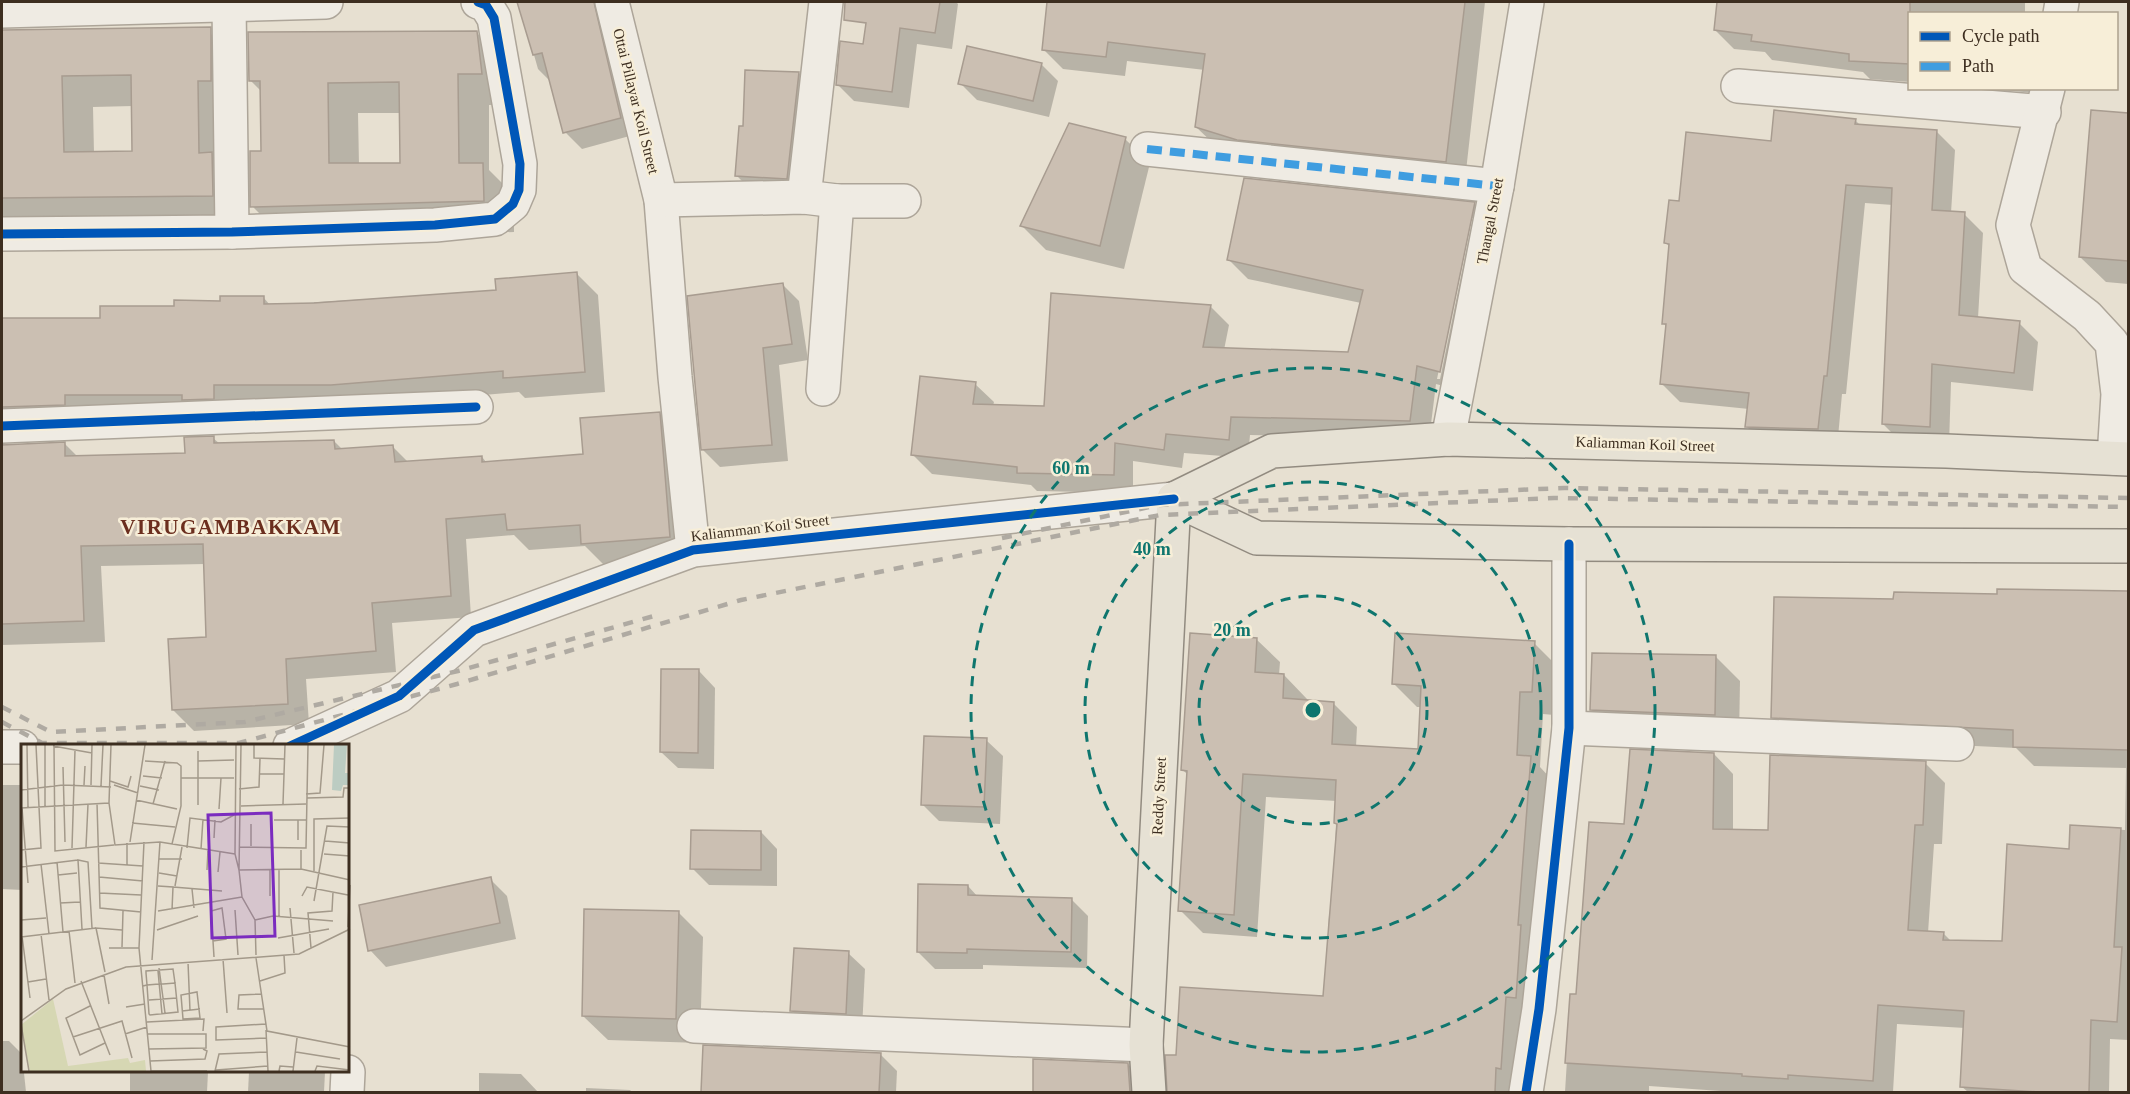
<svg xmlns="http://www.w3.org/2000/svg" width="2130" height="1094" font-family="'Times New Roman',serif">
<rect width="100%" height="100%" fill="#e7e0d1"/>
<!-- shadow -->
<g fill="#0003" fill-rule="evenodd">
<path d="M519 2H608L637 134 582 149 565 132 552 83 538 69Z"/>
<path d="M871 2H956L958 4 952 49 917 44 909 108 854 101 837 84 865 46Z"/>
<path d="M1049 2H1485L1465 180 1216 146 1196 127 1205 70 1127 61 1125 76 1063 69 1044 50Z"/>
<path d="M1718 2H2025V14H1910V82L1870 79 1863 72 1772 60 1765 52 1734 49 1715 30Z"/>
<path d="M86 30 210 33 241 64 243 226 2 220V31ZM133 106 134 152 94 153 93 107Z"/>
<path d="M477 33 508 64 512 105H489V170L514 195V232L283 237 252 206 262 153 261 91 250 80ZM358 113H400L401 164 359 165Z"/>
<path d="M1041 64 1058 81 1049 117 977 100 960 83Z"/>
<path d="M799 73 815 90 804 195 753 192 736 175 744 128Z"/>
<path d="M1982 88H2035L2034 93Z"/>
<path d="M2092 111 2128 114V284L2106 282 2080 257Z"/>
<path d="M1855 120 1861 126 1936 131 1955 150 1951 213 1964 214 1983 233 1978 318 2019 323 2038 342 2033 391 1951 382 1949 445 1902 443 1883 424 1893 205 1865 203 1846 394H1842L1837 448 1766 446 1747 427 1749 409 1680 402 1661 383 1667 327 1663 323 1671 248 1666 243 1680 202 1772 142Z"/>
<path d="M1125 139 1150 163 1124 269 1046 250 1022 226Z"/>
<path d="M1474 204 1493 223 1458 390 1436 384 1429 440 1250 435 1248 458 1184 453 1182 468 1133 461V493L1037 491 1031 485 932 474 913 455 975 384 994 402 993 406 1045 407 1210 306 1229 325 1224 350 1349 354 1361 303 1248 279 1229 260ZM1470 218H1473L1440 379H1437Z"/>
<path d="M577 274 598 295 605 392 525 398 519 392 353 406 6 438 4 446 65 444 78 457 186 455 213 438 220 444 334 441 343 450 393 447 409 463 482 457 487 463 584 455 659 414 680 434 690 557 603 564 585 546 529 550 514 535 466 539 471 617 392 623 396 672 306 679 309 724 194 731 173 710 207 638 205 564 101 566 105 642 2 645V320H102L263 297 270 305 498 291Z"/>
<path d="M782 284 799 301 808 360 779 365 788 461 720 467 703 450Z"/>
<path d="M2121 628 2128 629V1040L2110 1039 2109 1092H1968L1961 1086 1965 1028 1897 1024 1893 1092H1735L1649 1086V1092H1565L1571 995 1577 996 1625 825 1714 754 1733 774V830L1770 831 1925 763 1945 783 1942 844H1934L1928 933H1943L1951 941 2003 942 2070 850 2072 827 2125 830 2126 768 2034 766 2016 748 1792 737 1773 717Z"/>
<path d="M1256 639 1280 662 1279 675H1284L1307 699V702L1334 704 1357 727 1356 747 1419 751 1422 707H1417L1394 684 1534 643 1557 666 1554 715 1543 714 1540 767 1553 781 1519 1092H1169L1167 1056H1178L1324 997 1329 915H1332L1337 801 1266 797 1257 937 1203 933 1180 910 1188 775 1183 770Z"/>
<path d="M1715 656 1740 681 1739 739 1616 734 1592 710Z"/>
<path d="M699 671 715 688 714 769 678 768 661 752Z"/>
<path d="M986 740 1003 756 1000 824 939 821 923 805Z"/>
<path d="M2 785H22V890L2 889Z"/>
<path d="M761 832 777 849V886L709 885 692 868Z"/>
<path d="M490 879 507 896 516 939 386 967 370 950Z"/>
<path d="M968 886 978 897 1071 899 1088 916 1087 968 983 965V969H935L918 952Z"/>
<path d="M679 913 703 937 700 1043 608 1040 583 1016Z"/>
<path d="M848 953 865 969 862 1030 809 1027 792 1011Z"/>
<path d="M2 1041H9L22 1054 26 1092H2Z"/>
<path d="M704 1047 880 1054 897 1071 896 1092H702Z"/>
<path d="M1034 1061 1128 1064 1152 1089V1092H1034Z"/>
<path d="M130 1072H208L207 1092H130Z"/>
<path d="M249 1072H325L324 1092H248Z"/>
<path d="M479 1073 521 1074 538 1092H479Z"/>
<path d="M586 1088 630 1090 632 1092H586Z"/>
</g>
<!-- building -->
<g fill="#cbbfb2" stroke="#a89c90" stroke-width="1.5" fill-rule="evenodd">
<path d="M517 2H594L621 118 563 133 542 53 533 55Z"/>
<path d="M845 2H940L935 33 900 28 892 92 836 85 840 41 863 44 866 23 844 20Z"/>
<path d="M1047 2H1465L1446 162 1237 140 1195 127 1205 54 1108 42 1106 57 1042 50Z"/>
<path d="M1717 2H1910V64L1849 61V54L1751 41 1752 35 1714 30Z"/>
<path d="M211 27V81H198L199 153 212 152 213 196 2 198V30ZM131 75 132 151 64 152 62 76Z"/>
<path d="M477 31 482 74H458L459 163H483L484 201 250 207V151H261L260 81H249L248 32ZM399 82 400 163H329L328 83Z"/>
<path d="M967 46 1042 63 1033 101 958 84Z"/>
<path d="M745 70 799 72 787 179 735 176 739 126H743Z"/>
<path d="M1774 110 1856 119 1855 124 1937 130 1932 210 1965 212 1959 315 2020 321 2014 373 1932 364 1930 427 1882 424 1892 188 1846 185 1827 376H1824L1818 429 1745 427 1749 393 1660 384 1666 324H1662L1669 244 1664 243 1669 200 1679 201 1686 132 1771 141Z"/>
<path d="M2091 110 2128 113V261L2079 257Z"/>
<path d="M1069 123 1126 137 1100 246 1020 226Z"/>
<path d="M1244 178 1475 202 1440 372 1417 366 1410 421 1231 417 1229 440 1166 434 1164 450 1115 443 1114 475 1017 473V467L911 455 920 376 976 382 973 404 1044 406 1051 293 1211 305 1203 347 1348 352 1363 290 1227 260Z"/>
<path d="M577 272 585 372 503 378V371L331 385H214V399L182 400V395H65V405L2 407V318H100V306H174V300L220 301V296H264V304L314 303 496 290 495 279Z"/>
<path d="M783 283 792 344 763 348 772 445 701 450 687 296Z"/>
<path d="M660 412 670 537 581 544 580 525 507 530 505 514 446 519 451 596 372 603 376 651 286 659 288 704 172 710 168 639 206 637 203 544 81 546 84 621 2 624V445L65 442V456L185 453 184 437 214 436V443L334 440 335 449 393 445 395 462 482 456V462L583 454 580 418Z"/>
<path d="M1997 589 2128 591V750L2013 747V730L1771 718 1774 597 1893 599 1894 592 1997 594Z"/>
<path d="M1190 633 1257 638 1255 672 1284 674 1283 698 1334 702 1332 744 1418 749 1421 686 1392 684 1395 633 1535 641 1532 692H1520L1517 755 1531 756 1518 925H1521L1516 998 1506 997 1501 1069 1496 1068 1495 1092H1167L1165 1055H1176L1180 987 1323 996 1337 824 1334 823 1336 780 1243 774 1234 915 1178 911 1187 771 1181 770Z"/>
<path d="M1592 653 1716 655 1715 715 1590 710Z"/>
<path d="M661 669H699L698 753 660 752Z"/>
<path d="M924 736 987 738 984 807 921 805Z"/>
<path d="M1630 749 1714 753 1713 829 1768 830 1770 755 1926 761 1923 825H1915L1908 930 1944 932 1943 940 2002 941 2007 844 2069 849 2070 825 2121 828 2114 947H2122L2117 1022 2091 1020 2089 1092H2039L1960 1087 1964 1011 1878 1005 1873 1081 1788 1075V1079L1742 1076V1074L1565 1063 1570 994H1576L1589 822 1624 824Z"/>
<path d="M691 830 761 831V870L690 869Z"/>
<path d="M491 877 500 923 368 951 359 905Z"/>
<path d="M918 884 968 885V895L1072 898 1071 952 967 949V953L917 952Z"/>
<path d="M584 909 679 911 676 1019 582 1016Z"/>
<path d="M794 948 849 951 846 1014 790 1011Z"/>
<path d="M703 1045 881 1053 879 1092H701Z"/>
<path d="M1033 1059 1128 1063 1130 1092H1033Z"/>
</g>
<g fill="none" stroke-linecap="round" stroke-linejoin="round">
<!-- minor casing -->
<g stroke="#ada599" stroke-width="36">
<g id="minor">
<path d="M612 2 661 200 675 377 693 550"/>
<path d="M229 5 232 232"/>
<path d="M2 11 326 2"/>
<path d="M2060 14 2062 2"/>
<path d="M1738 86 2044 112"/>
<path d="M2048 88 2013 225 2025 268 2087 316 2112 343 2118 394 2114 458"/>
<path d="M1147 149 1497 186"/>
<path d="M804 197 826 2"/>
<path d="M661 200 804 197 837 201H904"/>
<path d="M2 234 232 232 435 225 495 219 513 204 519 190 520 164 494 18 486 5 478 2"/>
<path d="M823 389 837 201"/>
<path d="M2 426 476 407"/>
<path d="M1448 439 1497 186 1527 2"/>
<path d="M1569 728 1957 744"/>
<path d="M290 746 399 696 474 630 693 550 1174 499"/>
<path d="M2 747H22"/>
<path d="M694 1026 1146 1045"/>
<path d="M347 1092 348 1072"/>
<path d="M1526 1092 1539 1009 1569 728V544"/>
</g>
</g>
<!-- major casing -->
<g stroke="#928b80" stroke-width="36">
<g id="major">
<path d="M1174 499 1272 451 1448 439 1946 451 2128 459"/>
<path d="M1174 499 1257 538 1569 544 2128 546"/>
<path d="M1149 1092 1146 1045 1174 499"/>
</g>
</g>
<!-- minor -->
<use href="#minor" stroke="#efebe3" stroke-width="33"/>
<!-- major -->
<use href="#major" stroke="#e6e1d4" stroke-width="33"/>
<!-- rail -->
<g stroke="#afaaa2" stroke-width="4.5" stroke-dasharray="10 10" stroke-linecap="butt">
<path d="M1002 538 1159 505 1564 488 2128 498"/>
<path d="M2 707 51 732 245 722 458 671 654 616"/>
<path d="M2 722 42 743H239L457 684 741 600 1160 515 1554 498 2128 507"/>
</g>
<!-- quiet -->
<path stroke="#3f9de0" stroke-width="8" stroke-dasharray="15 8" stroke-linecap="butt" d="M1147 149 1497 186"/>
<!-- cycleway casing -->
<g stroke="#f7eed8" stroke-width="13">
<g id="cycleway">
<path d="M2 234 232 232 435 225 495 219 513 204 519 190 520 164 494 18 486 5 478 2"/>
<path d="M2 426 476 407"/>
<path d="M290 746 399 696 474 630 693 550 1174 499"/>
<path d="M1526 1092 1539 1009 1569 728V544"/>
</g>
</g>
<!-- cycleway -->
<use href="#cycleway" stroke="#0057b8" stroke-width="9"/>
</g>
<!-- distance rings -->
<g fill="none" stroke="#0f766e" stroke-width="3" stroke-dasharray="10 8">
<circle cx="1313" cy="710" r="114"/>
<circle cx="1313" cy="710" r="228"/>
<circle cx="1313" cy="710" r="342"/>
</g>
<g text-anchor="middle" stroke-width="5" stroke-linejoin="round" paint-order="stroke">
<!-- street labels -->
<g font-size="15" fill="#3d2e20" stroke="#f7eed8">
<text transform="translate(636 101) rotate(76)" y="5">Ottai Pillayar Koil Street</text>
<text transform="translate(1490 221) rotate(-79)" y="5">Thangal Street</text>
<text transform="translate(1645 444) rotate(2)" y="5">Kaliamman Koil Street</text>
<text transform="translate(760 528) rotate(-7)" y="5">Kaliamman Koil Street</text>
<text transform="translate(1159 796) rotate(-87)" y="5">Reddy Street</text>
</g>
<!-- district labels -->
<g font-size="21" font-weight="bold" letter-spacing="1.5" fill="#6b2e1e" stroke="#f7eed8">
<text x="231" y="534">VIRUGAMBAKKAM</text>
</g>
</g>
<!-- overview -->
<g transform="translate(21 744)">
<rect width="328" height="328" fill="#e7e0d1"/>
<path d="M32 255 47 322 107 314 109 319 124 316 125 327H9L0 281Z" fill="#d6d7b3"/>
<path d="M313 1H326L324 29H328V41H322L320 47 311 46Z" fill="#bcccc2"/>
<path fill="none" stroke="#a3998a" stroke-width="1.5" d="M6 1 7 63M24 1V62M33 1 34 107 93 101M90 1 88 59 94 101 139 98 214 110M215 1 214 110 218 126M233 1V14L263 15M32 2 71 9M177 7V34H213M124 17 156 19 160 22V34M177 17 213 16M42 23 44 98M239 30H263M122 32 141 34M89 37 107 43 110 32M63 41 64 22M70 41 71 1M93 41 117 49M80 42 82 1M119 42 138 46M218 45 238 43 239 15M0 46 42 41 90 43M285 50 299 49 303 1M286 54 322 53 323 44H329M115 56 156 65M76 59 79 164 120 168M132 60 144 17M262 60 264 1M220 62 285 60M0 64 88 59M1 64 7 139M198 65 200 34M253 76H286M277 76V96M111 79 154 83M193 94 194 76M304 97 329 99M109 98 124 1M123 98 118 204 130 327M106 99V121M151 100 160 62V34H177V61M230 102V80M65 103 67 60M219 103 285 104 287 1M51 104 54 6M166 104 169 74 200 78 213 71M180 105 182 75M0 106 20 104 15 1M280 106V125M303 110 329 112M138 115H161M36 118 42 188M77 119 122 122M20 120 28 190M0 123 57 116M186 126 187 106M218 126 221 153 234 176 235 211M218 126 220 1M218 126 280 125 329 136M258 126V172M293 127V75L329 74M197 128 199 108M138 129 156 132M37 131 56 129M78 133 122 137M137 142 152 143 151 166M154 142 161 103M152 143 201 147M171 145 173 164M78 149 120 151M249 152V126M281 152 286 143 327 151M293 157 306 82 329 83M39 159 59 158M269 164 273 209M214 166 217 211M137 167 221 153M0 176 25 174M234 176 252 172 312 177M327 183 329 141M61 185 57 116 67 118 71 184M136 186 177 172M48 187 54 239M20 190 28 256M1 192 9 254M0 193 75 184M257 194 308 185M192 197 205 195 201 164 190 167 192 197 193 213M101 203 102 167M88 204H118M290 204 287 169 311 167 312 148M235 214 246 287 329 303M202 215 206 269M131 216 139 98M167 218 169 267M138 224 144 269M137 227 141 270M84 228 75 184 101 186M83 231 88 260M60 237 89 311M239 237 264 229 263 211M7 238 25 235M122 242 126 241 138 240H142L154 239 157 268 129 271 128 270 126 241 125 229V227L152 225 154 239M176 248 179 274 162 275 160 251ZM241 250 218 251 217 265H242M128 256 156 254M69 262 45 274 59 311 84 299M105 263 124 260M161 267 179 265M0 277 45 245 105 223 278 210 329 185M126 278 183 275 182 287M0 280 8 327M245 280 195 283V296L245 294M245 286 247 327M104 290 126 283M127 290H185V304L128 305M52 293 101 277 111 314M275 308 319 315M129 317 184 315 186 307 182 305M195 326 247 322M130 327H186M194 327 198 310 246 308M258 327 259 322 272 323M272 327 276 294M294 327 296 322 329 326"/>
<path fill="#7b2cbf" fill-opacity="0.15" stroke="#7b2cbf" stroke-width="3" d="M250 69 254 192 191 194 187 71Z"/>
<rect width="328" height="328" fill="none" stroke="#3d2e20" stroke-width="3"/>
</g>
<circle cx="1313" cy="710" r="9" fill="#0f766e" stroke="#f7eed8" stroke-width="3"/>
<g font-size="18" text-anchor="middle" font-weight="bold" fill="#0f766e" stroke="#f7eed8" stroke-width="5" stroke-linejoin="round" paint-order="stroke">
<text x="1071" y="474">60 m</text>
<text x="1152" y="555">40 m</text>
<text x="1232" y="636">20 m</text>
</g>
<!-- border -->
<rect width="2130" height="1094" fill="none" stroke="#3d2e20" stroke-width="6"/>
<!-- legend -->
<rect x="1908" y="12" width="210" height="78" fill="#f7eed8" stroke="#ada18e" stroke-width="1.5"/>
<rect x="1920" y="32" width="30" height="9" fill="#0057b8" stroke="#ada18e" stroke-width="1.5"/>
<text x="1962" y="42" font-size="18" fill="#3d2e20">Cycle path</text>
<rect x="1920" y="62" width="30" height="9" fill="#3f9de0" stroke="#ada18e" stroke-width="1.5"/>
<text x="1962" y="72" font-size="18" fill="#3d2e20">Path</text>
</svg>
